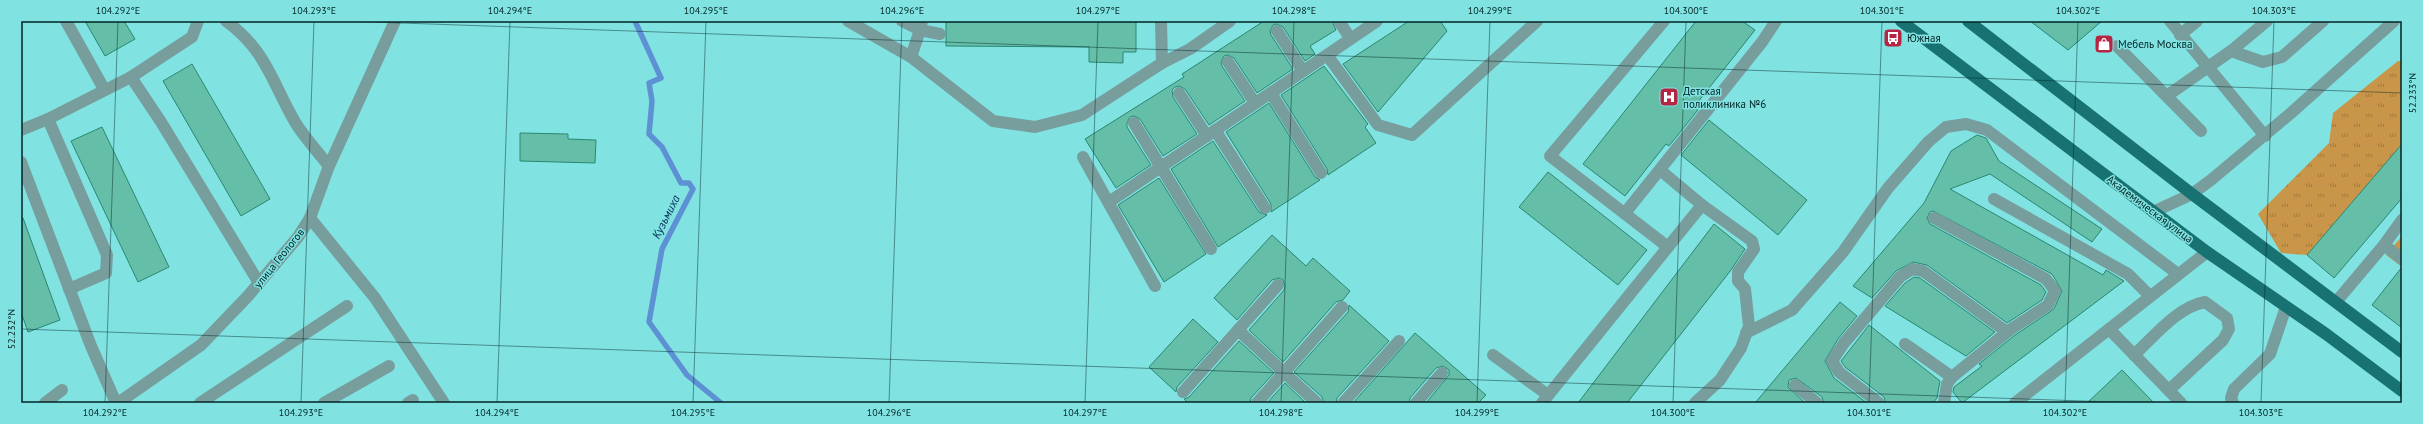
<svg xmlns="http://www.w3.org/2000/svg" width="2423" height="424" font-family="'PT Sans',sans-serif">
<defs>
<pattern id="grass-tufts" width="24" height="20" patternUnits="userSpaceOnUse"><rect width="24" height="20" fill="#c99548"/><path d="M3 7l-1-3M5 7V3M7 7l1-3M15 17l-1-3M17 17v-4M19 17l1-3" fill="none" stroke="#a1793c"/></pattern>
</defs>
<rect width="100%" height="100%" fill="#80e3e2"/>
<!-- grass -->
<g fill="url(#grass-tufts)">
<path d="M2398 61H2402V144L2307 255 2281 253 2258 214 2329 143 2333 113Z"/>
<path d="M2402 236V267L2386 255Z"/>
</g>
<g fill="none" stroke-linecap="round" stroke-linejoin="round">
<!-- stream -->
<path stroke="#5d91d3" stroke-width="5.5" d="M635 21 661 78 649 83 652 101 649 134 662 147 681 183H689L693 189 662 249 649 322 687 375 721 403"/>
</g>
<!-- building -->
<g fill="#65bea7" stroke="#298873">
<path d="M85 21H124L135 39 105 56Z"/>
<path d="M946 21H1136V52H1123V63L1089 62V47L946 46Z"/>
<path d="M1264 21H1332L1336 30 1310 46 1315 54 1305 61 1283 27 1277 24 1273 25 1270 31 1271 35 1293 69 1257 93 1234 58 1228 55 1224 56 1221 62 1222 66 1245 101 1209 125 1185 89 1179 86 1175 87 1172 90 1173 97 1197 134 1163 156 1140 119 1134 116 1130 117 1127 123V127L1151 165 1116 188 1085 139 1184 77 1182 74Z"/>
<path d="M1409 21H1440L1447 31 1378 112 1343 64Z"/>
<path d="M1696 21H1742L1755 30 1694 107 1698 110 1669 146 1666 144 1625 196 1583 164Z"/>
<path d="M2030 21H2102L2068 50Z"/>
<path d="M192 64 270 199 241 216 163 81Z"/>
<path d="M1324 66 1368 124 1365 127 1376 143 1328 175 1327 169 1281 95Z"/>
<path d="M1269 103 1315 177 1320 180 1271 212V204L1226 132Z"/>
<path d="M1709 120 1807 200 1778 235 1681 155Z"/>
<path d="M102 127 169 267 138 282 71 141Z"/>
<path d="M520 133 568 134V139L596 140 595 163 520 161Z"/>
<path d="M1977 135 1986 138 1999 161 2102 229 2092 242 1990 174 1950 189 2103 275 2106 270 2124 281 1962 403 1953 392 1954 387 1982 366 1979 364 2015 335 2054 309 2062 291 2052 274 1933 211 1930 212 1927 218 1930 224 2041 285 2046 292 2042 300 2007 323 1927 265 1913 262 1896 271 1872 298 1853 286 1924 203 1951 151Z"/>
<path d="M1213 141 1259 212 1267 215 1218 247 1171 169Z"/>
<path d="M2402 144V198L2334 278 2307 255Z"/>
<path d="M1548 172 1647 250 1618 285 1519 207Z"/>
<path d="M1159 178 1206 254 1164 282 1118 205Z"/>
<path d="M23 218 60 320 28 332 21 312V219Z"/>
<path d="M1714 224 1745 249 1731 270 1627 403H1578Z"/>
<path d="M1272 235 1306 266 1313 258 1350 291 1343 300 1336 302 1283 362 1249 330 1284 290 1285 286 1283 280 1279 278 1272 280 1237 320 1214 298Z"/>
<path d="M2402 267V328L2372 305Z"/>
<path d="M1914 277 1920 278 1995 332 1966 356 1885 306 1905 283Z"/>
<path d="M1840 302 1857 316 1838 339 1825 361 1834 378 1867 403H1824L1822 397 1796 378 1789 380 1788 387 1805 403H1755Z"/>
<path d="M1349 305 1389 341 1337 398 1336 403H1324L1322 397 1294 372 1348 312Z"/>
<path d="M1193 319 1218 342 1177 387 1176 392 1149 367Z"/>
<path d="M1869 325 1940 381 1937 398 1933 403H1886L1884 397 1845 367 1841 361Z"/>
<path d="M1415 333 1486 395 1478 403H1426L1449 375V370L1443 366 1436 368 1410 398 1409 403H1353Z"/>
<path d="M1239 341 1274 373 1251 398 1250 403H1188L1184 399 1189 397Z"/>
<path d="M2122 370 2154 403H2087Z"/>
<path d="M1285 383 1306 403H1267Z"/>
</g>
<g fill="none" stroke-linecap="round" stroke-linejoin="round">
<!-- minor -->
<g stroke="#779d9d" stroke-width="12">
<path d="M66 21 104 89"/>
<path d="M226 21C266 50 272 82 295 122 304 137 318 152 329 166"/>
<path d="M848 21 911 57 993 121 1035 127 1082 115 1162 63 1190 49 1230 21"/>
<path d="M902 21 920 30 922 21"/>
<path d="M1161 21 1162 63"/>
<path d="M1339 21 1350 38"/>
<path d="M1377 21 1327 55 1378 125 1412 135 1537 21"/>
<path d="M2170 21 2265 136"/>
<path d="M1277 31 1303 71"/>
<path d="M2180 35 2197 21"/>
<path d="M2117 46 2201 131"/>
<path d="M2231 51 2263 62 2282 57 2323 21"/>
<path d="M911 57 920 30 940 34"/>
<path d="M1228 62 1255 103"/>
<path d="M131 77 192 37 198 21"/>
<path d="M1179 93 1207 136"/>
<path d="M1271 93 1321 173"/>
<path d="M2168 95 2231 51 2267 21"/>
<path d="M48 119 107 255 106 273 69 289"/>
<path d="M1134 123 1211 249"/>
<path d="M21 130 48 119 131 77 161 122 259 283"/>
<path d="M1215 130 1265 208"/>
<path d="M1083 157 1155 286"/>
<path d="M21 162 91 346 116 403"/>
<path d="M1660 170 1702 205 1668 247 1550 156 1664 21"/>
<path d="M1994 199 2128 274 2150 296"/>
<path d="M1109 202 1327 55"/>
<path d="M2153 212 2192 194 2211 180 2291 113 2394 21"/>
<path d="M1625 213 1762 42 1776 21"/>
<path d="M310 218 375 298 444 403"/>
<path d="M1934 218 2046 279 2055 291 2048 305 2011 329 1952 377 1947 384 1944 403"/>
<path d="M2384 245 2402 220"/>
<path d="M2336 302 2384 245 2402 259"/>
<path d="M2109 329 2181 403"/>
<path d="M1238 330 1317 403"/>
<path d="M1746 333 1792 310 1843 252 1888 188 1928 142 1946 127 1966 124 1987 130 2178 274"/>
<path d="M1905 344 1952 377"/>
<path d="M1493 355 1548 395"/>
<path d="M2134 355C2154 337 2177 307 2205 302L2227 318 2229 329 2223 340 2169 390"/>
<path d="M1795 385 1817 403"/>
<path d="M1183 392 1278 285"/>
<path d="M45 403 62 390"/>
<path d="M118 403 201 345 248 296 298 237 310 218 329 166 395 21"/>
<path d="M200 403 347 306"/>
<path d="M324 403 389 366"/>
<path d="M408 403 413 400"/>
<path d="M1257 403 1342 307"/>
<path d="M1343 403 1399 341"/>
<path d="M1416 403 1442 373"/>
<path d="M1542 403 1668 247"/>
<path d="M1695 403 1720 380 1741 348 1749 326 1745 289 1738 281V272L1754 249 1752 241 1702 205"/>
<path d="M1879 403 1839 372 1832 361 1844 343 1900 277 1912 269 1923 271 2007 332"/>
<path d="M2015 403 2207 252"/>
<path d="M2233 403 2231 398 2234 389 2270 354 2286 307"/>
</g>
<!-- major -->
<g stroke="#187272" stroke-width="12">
<path d="M1901 21 2207 252 2326 334 2402 391"/>
<path d="M1968 21 2192 194 2402 352"/>
</g>
</g>
<!-- ticks -->
<path fill="none" stroke="#032424" stroke-width="1" stroke-opacity="0.45" d="M344 21 2402 93M21 329 2140 403M105 403 118 21M301 403 314 21M497 403 510 21M693 403 706 21M889 403 902 21M1085 403 1098 21M1281 403 1294 21M1477 403 1490 21M1673 403 1686 21M1869 403 1882 21M2065 403 2078 21M2261 403 2274 21"/>
<!-- icons -->
<defs>
<g id="bus-square" transform="scale(1)"><rect x="-9" y="-9" width="18" height="18" rx="4" fill="#b72545" stroke="#80e3e2"/><path d="M-5-6H5V4H4V6H2V4H-2V6H-4V4H-5ZM-3.5-4V0h7V-4ZM-3.5 1.2v1.5H-2V1.2ZM2 1.2v1.5H3.5V1.2Z" fill="#fff"/></g>
<g id="shop-square" transform="scale(1)"><rect x="-9" y="-9" width="18" height="18" rx="4" fill="#b72545" stroke="#80e3e2"/><path d="M-5-2.5h2.3a2.7 3.5 0 0 1 5.4 0H5L5.5 6h-11ZM-1.5-2.5h3a1.5 2.3 0 0 0-3 0Z" fill="#fff"/></g>
<g id="hospital-square" transform="scale(1)"><rect x="-9" y="-9" width="18" height="18" rx="4" fill="#b72545" stroke="#80e3e2"/><path d="M-5-5h3v3.5h4V-5h3V5h-3V1.5h-4V5h-3Z" fill="#fff"/></g>
</defs>
<g fill-rule="evenodd">
<use href="#bus-square" x="1893" y="38"/>
<use href="#shop-square" x="2104" y="44"/>
<use href="#hospital-square" x="1669" y="97"/>
</g>
<g text-anchor="middle" stroke-width="3" stroke-linejoin="round" paint-order="stroke">
<!-- poi labels -->
<g font-size="11" fill="#032424" stroke="#80e3e2" text-anchor="start">
<text x="1907" y="42">Южная</text>
<text x="2118" y="48">Мебель Москва</text>
<text x="1683" y="95">Детская<tspan x="1683" dy="13">поликлиника №6</tspan></text>
</g>
<!-- street labels -->
<g font-size="11" fill="#032424" stroke="#80e3e2">
<text transform="translate(2150 209) rotate(37)" y="4">Академическая улица</text>
<text transform="translate(279 258) rotate(-51)" y="4">улица Геологов</text>
</g>
<!-- water labels -->
<g font-size="12" font-style="italic" fill="#042953" stroke="#80e3e2">
<text transform="translate(666 217) rotate(-63)" y="4">Кузьмиха</text>
</g>
</g>
<!-- border -->
<rect width="2423" height="424" fill="none" stroke="#80e3e2" stroke-width="44"/>
<rect x="22" y="22" width="2379" height="380" fill="none" stroke="#032424" stroke-width="1.5"/>
<g font-size="10" text-anchor="middle" fill="#032424">
<text x="118" y="14">104.292°E</text>
<text x="314" y="14">104.293°E</text>
<text x="510" y="14">104.294°E</text>
<text x="706" y="14">104.295°E</text>
<text x="902" y="14">104.296°E</text>
<text x="1098" y="14">104.297°E</text>
<text x="1294" y="14">104.298°E</text>
<text x="1490" y="14">104.299°E</text>
<text x="1686" y="14">104.300°E</text>
<text x="1882" y="14">104.301°E</text>
<text x="2078" y="14">104.302°E</text>
<text x="2274" y="14">104.303°E</text>
<text transform="translate(2412 93) rotate(-90)" y="4">52.233°N</text>
<text transform="translate(11 329) rotate(-90)" y="4">52.232°N</text>
<text x="105" y="416">104.292°E</text>
<text x="301" y="416">104.293°E</text>
<text x="497" y="416">104.294°E</text>
<text x="693" y="416">104.295°E</text>
<text x="889" y="416">104.296°E</text>
<text x="1085" y="416">104.297°E</text>
<text x="1281" y="416">104.298°E</text>
<text x="1477" y="416">104.299°E</text>
<text x="1673" y="416">104.300°E</text>
<text x="1869" y="416">104.301°E</text>
<text x="2065" y="416">104.302°E</text>
<text x="2261" y="416">104.303°E</text>
</g>
</svg>
